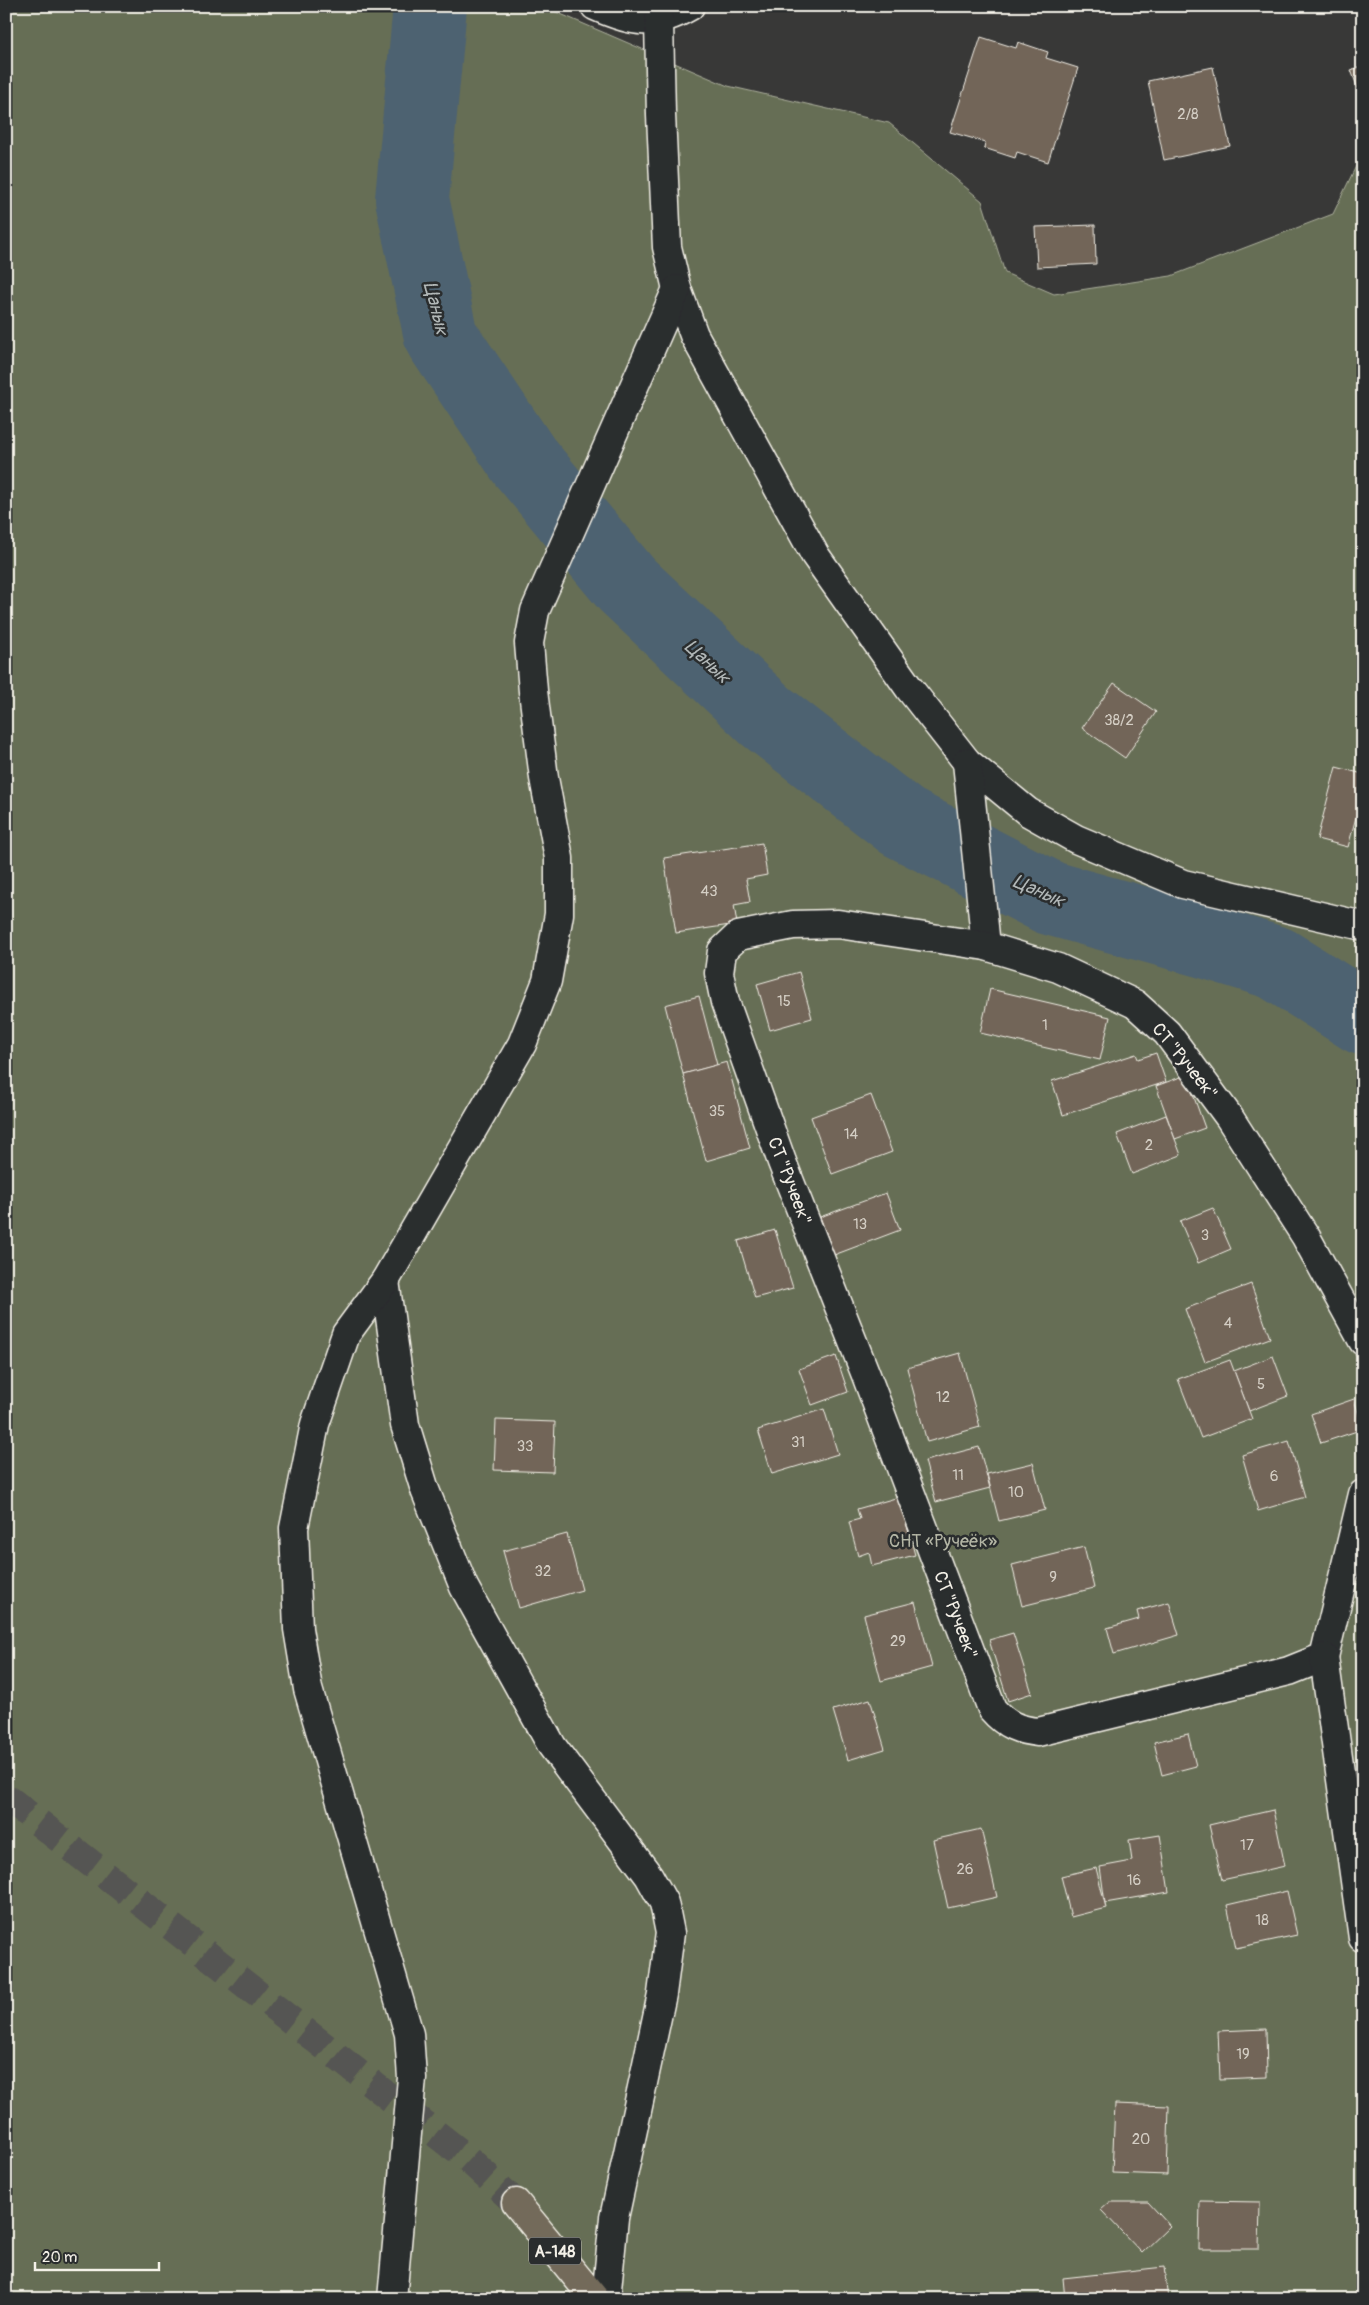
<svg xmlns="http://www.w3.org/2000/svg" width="1369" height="2305" font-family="Pangolin,sans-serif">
<rect width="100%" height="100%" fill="#383837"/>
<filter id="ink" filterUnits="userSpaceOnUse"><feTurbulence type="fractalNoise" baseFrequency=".02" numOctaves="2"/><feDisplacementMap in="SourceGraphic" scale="10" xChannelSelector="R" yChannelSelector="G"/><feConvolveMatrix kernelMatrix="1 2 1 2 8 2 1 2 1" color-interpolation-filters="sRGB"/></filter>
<g filter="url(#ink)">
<!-- green -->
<path fill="#666e54" stroke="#adb09e" d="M6 6H542L728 86 889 123 982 201 1005 273 1054 294 1171 276 1333 214 1357 164 1363 163V2299H6Z"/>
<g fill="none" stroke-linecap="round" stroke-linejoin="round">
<!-- river -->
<path stroke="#4e6271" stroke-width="74" d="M430 6 412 199 441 337 524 461 627 585 766 716 902 822 1050 898 1198 939 1276 963 1363 1018"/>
</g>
<!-- building -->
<g fill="#726559" stroke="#f4f1e8">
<path d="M981 37 1016 48 1018 42 1048 52 1046 58 1078 68 1048 162 1017 152 1015 158 984 148 985 142 950 132Z"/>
<path d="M1363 66V102L1351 70Z"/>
<path d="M1213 67 1230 146 1164 160 1148 81Z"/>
<path d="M1095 225 1096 264 1037 267 1035 227Z"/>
<path d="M1114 683 1156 712 1125 758 1082 728Z"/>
<path d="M1336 767 1363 774V791L1348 847 1317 839Z"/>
<path d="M762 843 767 875 746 879 750 902 734 905 737 924 676 933 664 858Z"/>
<path d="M799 972 812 1018 770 1030 757 984Z"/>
<path d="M990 989 1110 1017 1100 1060 980 1033Z"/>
<path d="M699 996 717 1065 683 1074 665 1005Z"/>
<path d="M1156 1053 1166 1082 1063 1115 1052 1081 1136 1054 1138 1059Z"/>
<path d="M727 1062 750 1148 706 1161 683 1074Z"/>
<path d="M1186 1075 1205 1128 1175 1139 1156 1086Z"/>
<path d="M871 1095 892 1152 832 1174 811 1117Z"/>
<path d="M1166 1115 1181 1155 1132 1174 1117 1134Z"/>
<path d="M886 1193 900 1230 834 1255 820 1217Z"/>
<path d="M1213 1208 1231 1249 1198 1263 1180 1221Z"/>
<path d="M775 1230 793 1288 755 1298 738 1241Z"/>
<path d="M1251 1284 1270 1338 1205 1362 1185 1309Z"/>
<path d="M960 1353 980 1427 927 1442 907 1368Z"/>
<path d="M836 1356 848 1392 812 1405 799 1369Z"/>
<path d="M1273 1356 1288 1396 1249 1411 1234 1371Z"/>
<path d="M1230 1360 1252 1419 1201 1438 1178 1379Z"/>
<path d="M1354 1399 1363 1429 1321 1443 1311 1414Z"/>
<path d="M824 1409 838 1454 772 1474 758 1430Z"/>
<path d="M496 1420 555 1422 553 1472 494 1470Z"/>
<path d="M1289 1441 1305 1497 1258 1511 1242 1455Z"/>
<path d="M979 1447 990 1488 936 1502 925 1461Z"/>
<path d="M1033 1463 1045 1510 999 1521 987 1474Z"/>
<path d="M899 1497 915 1555 872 1566 869 1552 858 1556 849 1522 860 1519 857 1509Z"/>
<path d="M567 1534 582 1590 519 1608 503 1551Z"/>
<path d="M1084 1547 1094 1588 1022 1606 1012 1565Z"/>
<path d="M915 1602 932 1667 881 1681 864 1615Z"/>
<path d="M1169 1602 1179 1635 1114 1654 1107 1628 1139 1619 1137 1611Z"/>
<path d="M1013 1633 1032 1693 1008 1701 989 1640Z"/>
<path d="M870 1699 885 1749 848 1760 833 1710Z"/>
<path d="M1188 1734 1196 1766 1162 1775 1154 1742Z"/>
<path d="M1273 1810 1285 1866 1222 1880 1209 1825Z"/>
<path d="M981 1829 997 1897 948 1908 933 1840Z"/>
<path d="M1160 1835 1169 1892 1105 1903 1100 1867 1132 1861 1129 1840Z"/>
<path d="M1096 1868 1106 1908 1071 1917 1061 1876Z"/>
<path d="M1287 1891 1297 1935 1236 1948 1227 1905Z"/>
<path d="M1266 2029 1267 2077 1220 2079 1218 2031Z"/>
<path d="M1115 2104 1169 2106 1167 2175 1112 2173Z"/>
<path d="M1200 2201 1260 2202 1259 2249H1199Z"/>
<path d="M1110 2202H1148L1170 2226 1142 2253 1101 2210Z"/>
<path d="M1164 2267 1168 2299H1065L1063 2278Z"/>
</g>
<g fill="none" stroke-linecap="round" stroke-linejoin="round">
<!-- major-tunnel -->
<path stroke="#545452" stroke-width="28" stroke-dasharray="28 14" stroke-linecap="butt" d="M6 1797 467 2158 516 2203"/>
<!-- minor casing -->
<g stroke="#f4f1e8" stroke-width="31">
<g id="minor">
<path d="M595 6C633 23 654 27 690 6"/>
<path d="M659 21 661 115 667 247 677 289 694 335 815 555 909 688 967 762 1028 812 1076 839 1183 884 1363 926"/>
<path d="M967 762 986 946"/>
<path d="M385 1281 405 1425 425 1490 464 1587 552 1746 649 1876 664 1903 670 1933 662 1994 614 2218 606 2299"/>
<path d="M1363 1341 1306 1237 1229 1117 1167 1033 1135 1004 1058 968 986 946 838 924 793 925 738 936 722 951 719 973 725 1002 782 1162 866 1375 992 1709C1006 1725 1018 1730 1038 1732L1289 1671 1324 1657 1363 1494"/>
<path d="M1324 1657 1363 1938"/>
<path d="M392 2299 412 2078 409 2034 308 1689 298 1629 294 1528 315 1424 346 1334 385 1281 522 1044 547 981 559 914V858L544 778 533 691 529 643 535 611 677 289"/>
</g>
</g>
<!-- major casing -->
<g stroke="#f4f1e8" stroke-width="31">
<path id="major" d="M516 2203 595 2299"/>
</g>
<!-- minor -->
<use href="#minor" stroke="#2a2d2e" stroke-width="28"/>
<!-- major -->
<use href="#major" stroke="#736b5a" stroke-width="28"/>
</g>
</g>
<g text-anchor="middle" stroke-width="5" stroke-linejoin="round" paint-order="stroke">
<!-- number labels -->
<g font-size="15" fill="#d4cec4">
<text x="1188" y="119">2/8</text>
<text x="1119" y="725">38/2</text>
<text x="709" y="896">43</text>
<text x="784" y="1006">15</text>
<text x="1045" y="1030">1</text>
<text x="717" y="1116">35</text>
<text x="851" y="1139">14</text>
<text x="1149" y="1150">2</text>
<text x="860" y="1229">13</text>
<text x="1205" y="1240">3</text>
<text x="1228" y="1328">4</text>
<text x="1261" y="1389">5</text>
<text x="943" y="1402">12</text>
<text x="798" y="1447">31</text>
<text x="525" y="1451">33</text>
<text x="958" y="1480">11</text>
<text x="1274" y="1481">6</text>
<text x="1016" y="1497">10</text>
<text x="543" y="1576">32</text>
<text x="1053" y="1582">9</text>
<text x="898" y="1646">29</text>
<text x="1247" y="1850">17</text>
<text x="965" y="1874">26</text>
<text x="1134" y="1885">16</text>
<text x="1262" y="1925">18</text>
<text x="1243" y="2059">19</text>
<text x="1141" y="2144">20</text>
</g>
<!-- shield labels -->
<rect fill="#2a2d2e" stroke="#b7b6b0" stroke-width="1" x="529" y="2237.5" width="52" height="27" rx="4"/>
<g font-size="16" font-weight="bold" fill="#f4f1e8">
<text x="555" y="2257">А-148</text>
</g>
<!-- street labels -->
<g font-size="18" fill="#f4f1e8" stroke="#2a2d2e">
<text transform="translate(1185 1061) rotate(51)" y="6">СТ "Ручеек"</text>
<text transform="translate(790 1181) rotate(69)" y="6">СТ "Ручеек"</text>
<text transform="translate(956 1615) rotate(69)" y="6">СТ "Ручеек"</text>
</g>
<!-- park labels -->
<g font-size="18" fill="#b4b6a5" stroke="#2a2d2e">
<text x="943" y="1547">СНТ «Ручеёк»</text>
</g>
<!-- water labels -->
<g font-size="19" font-style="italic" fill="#b2b8b8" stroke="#2a2d2e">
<text transform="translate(437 308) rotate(76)" y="7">Цанык</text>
<text transform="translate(708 661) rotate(43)" y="7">Цанык</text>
<text transform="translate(1039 890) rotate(24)" y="7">Цанык</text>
</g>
</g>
<!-- margin -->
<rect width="1369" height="2305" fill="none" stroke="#2a2d2e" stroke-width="25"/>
<rect x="12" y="12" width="1344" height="2280" fill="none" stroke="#f4f1e8" stroke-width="2" filter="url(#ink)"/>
<!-- scale -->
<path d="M35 2262v8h124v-8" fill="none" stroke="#f4f1e8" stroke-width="2.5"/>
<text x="42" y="2262" font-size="15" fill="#f4f1e8" stroke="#2a2d2e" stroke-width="4" paint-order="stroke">20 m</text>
</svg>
